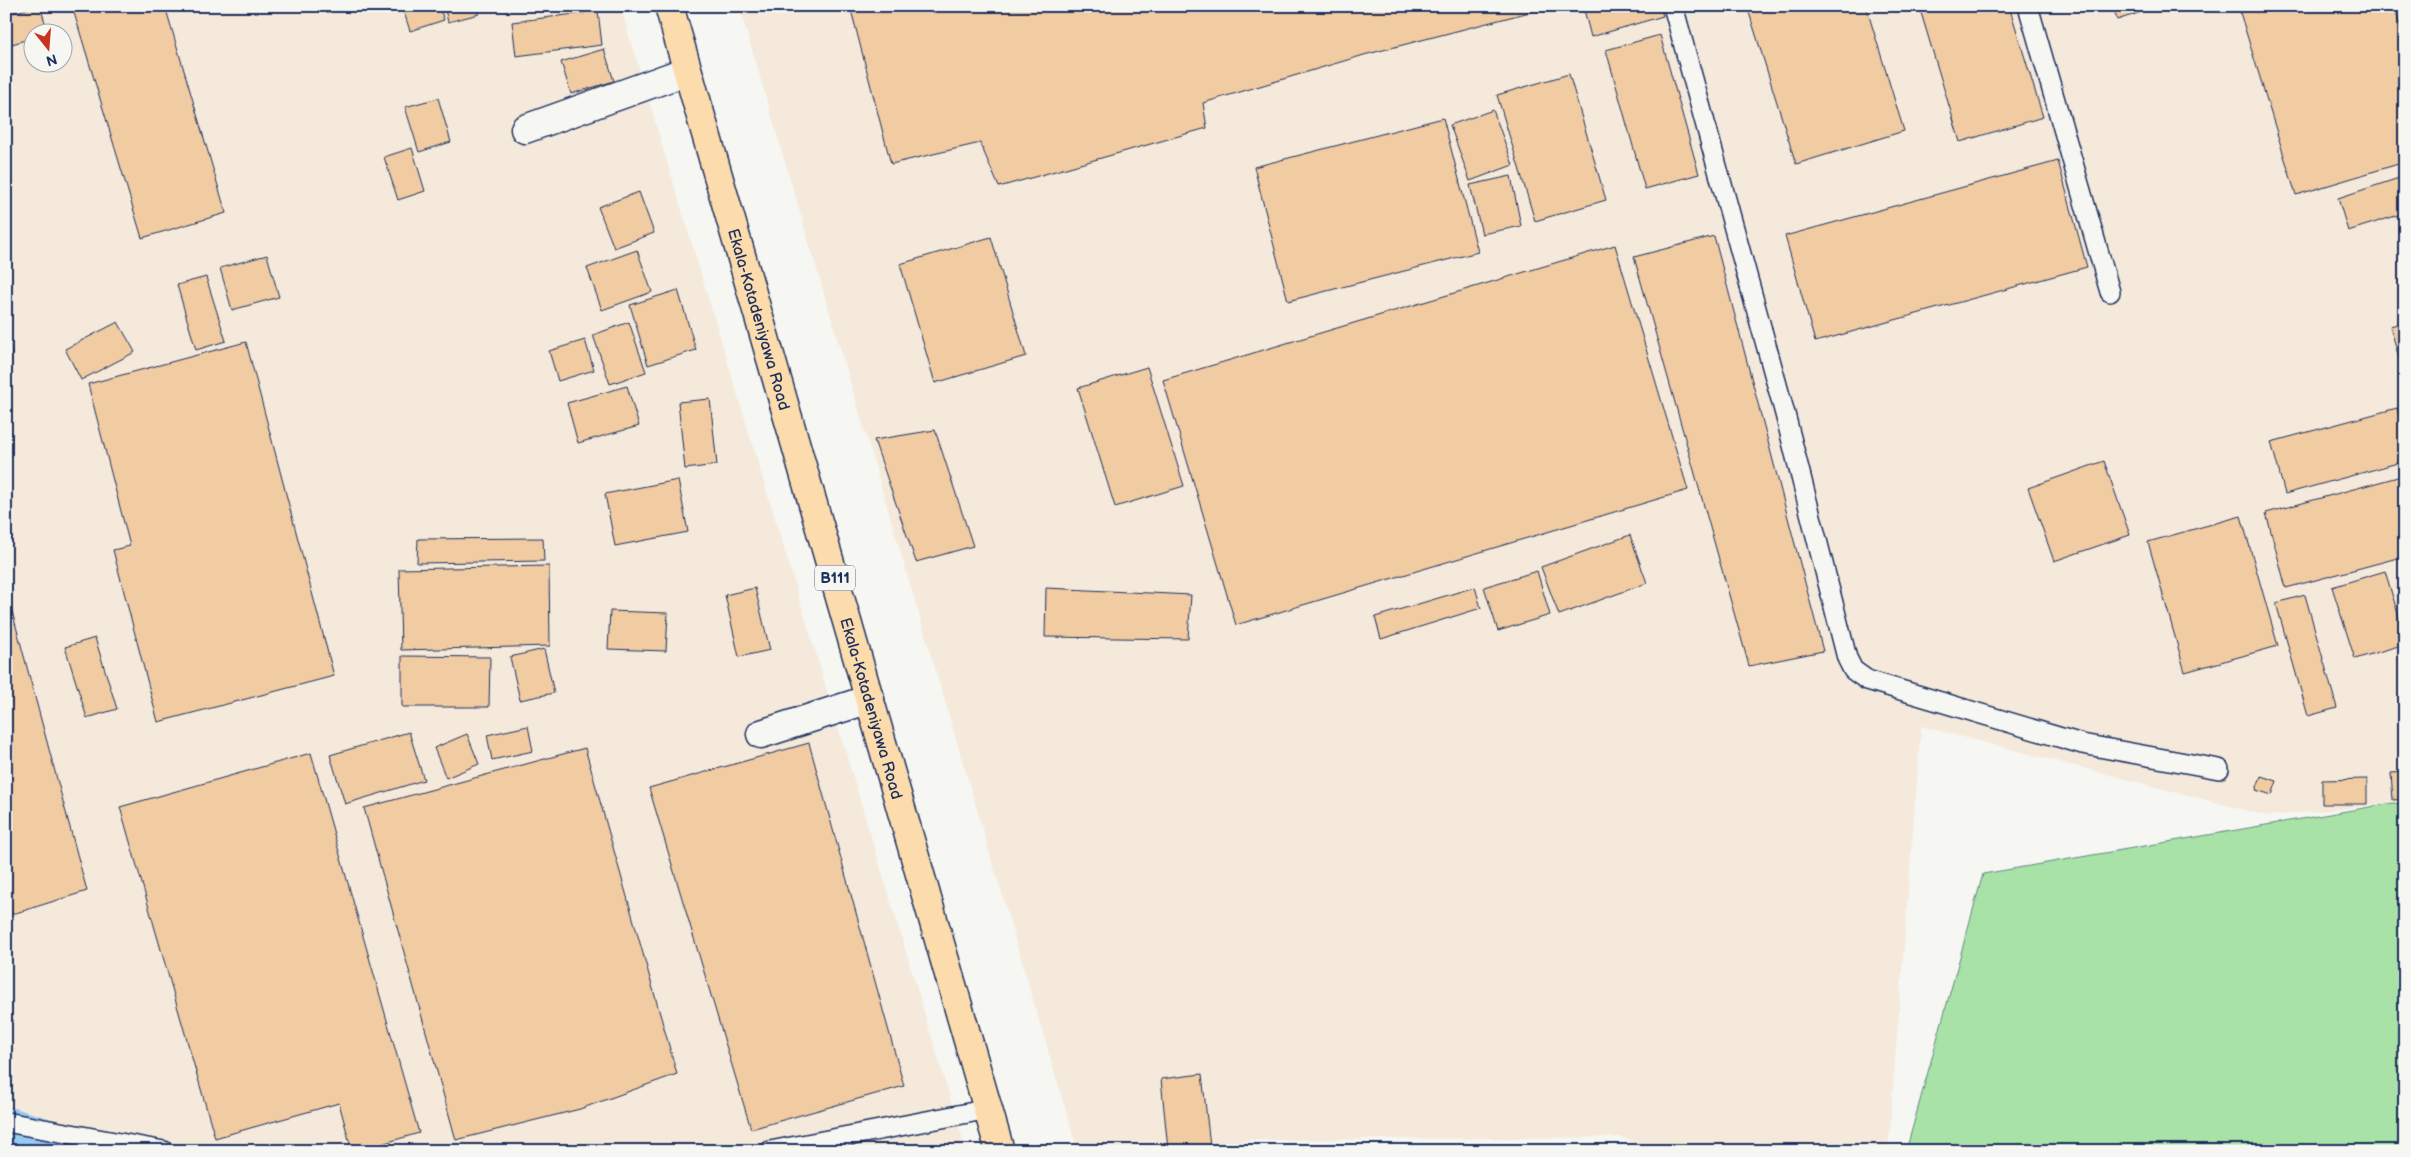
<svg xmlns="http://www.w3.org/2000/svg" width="2411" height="1157" font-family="'Balsamiq Sans',sans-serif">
<rect width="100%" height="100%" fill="#f6f6f2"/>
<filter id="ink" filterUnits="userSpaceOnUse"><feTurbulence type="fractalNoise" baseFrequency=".02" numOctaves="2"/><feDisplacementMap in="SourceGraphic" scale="10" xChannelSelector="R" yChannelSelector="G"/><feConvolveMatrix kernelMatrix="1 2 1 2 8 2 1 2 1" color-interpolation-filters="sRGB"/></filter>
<g filter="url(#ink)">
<!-- built -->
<g fill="#f4e9da" fill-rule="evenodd">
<path d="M6 6H620L966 1151H131L6 1112ZM32 32H62V62H32Z"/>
<path d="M739 6H2405V802L2268 816 1921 726 1888 1151H1655L1621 1137 1252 1140 1185 1151H1078Z"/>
</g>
<!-- green -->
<path fill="#a8e2a7" stroke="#628882" d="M2393 803 2405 805V1151H1906L1983 874Z"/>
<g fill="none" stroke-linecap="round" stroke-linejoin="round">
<!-- river -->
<path stroke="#96c9f3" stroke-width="66" d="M6 1140 43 1151"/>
</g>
<!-- building -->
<g fill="#f1cba1" stroke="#1b2f5e">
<path d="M36 6H40L48 32H32V38L12 44 6 15Z"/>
<path d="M72 6H165L226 213 142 238Z"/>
<path d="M402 6H439L444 20 410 31Z"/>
<path d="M444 6H478L479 14 448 22Z"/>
<path d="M850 6H1549V7L1364 55 1203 103 1207 128 999 187 980 143 891 164Z"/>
<path d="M1583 6H1660L1663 16 1591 37Z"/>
<path d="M1747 6H1866L1904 131 1796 164Z"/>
<path d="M1919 6H2009L2043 117 1960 142Z"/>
<path d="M2113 6H2160L2117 20Z"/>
<path d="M2238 6H2394L2405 41V162L2296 195Z"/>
<path d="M598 11 602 45 516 56 512 22Z"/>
<path d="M1660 35 1699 174 1645 189 1606 50Z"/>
<path d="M604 49 614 81 571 94 561 62Z"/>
<path d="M1569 74 1606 200 1535 221 1497 95Z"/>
<path d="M438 98 451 142 419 152 405 107Z"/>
<path d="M1493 110 1513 165 1470 181 1450 125Z"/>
<path d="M1443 118 1478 252 1288 301 1254 167Z"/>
<path d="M412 148 425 191 398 200 384 157Z"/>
<path d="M2058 161 2087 267 1815 342 1785 236Z"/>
<path d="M1511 176 1521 226 1482 234 1470 185Z"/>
<path d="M2405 176V213L2348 231 2338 198Z"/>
<path d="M639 192 654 233 614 248 598 207Z"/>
<path d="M1714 236 1823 651 1749 666 1634 257Z"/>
<path d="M991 237 1026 356 935 383 900 264Z"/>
<path d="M1615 245 1688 490 1236 625 1163 380Z"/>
<path d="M637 250 652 292 602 310 587 268Z"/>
<path d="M267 255 279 297 232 310 220 268Z"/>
<path d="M206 277 226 341 196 350 177 285Z"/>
<path d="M678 290 696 350 648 365 630 305Z"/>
<path d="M118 322 135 352 81 380 65 349Z"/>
<path d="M629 322 646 372 610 384 593 335Z"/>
<path d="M2405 322V379L2390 326Z"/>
<path d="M6 323 12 355 6 356Z"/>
<path d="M585 340 594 370 558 381 549 351Z"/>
<path d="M246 342 334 676 158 722 113 550 130 546 88 384Z"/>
<path d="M1147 367 1184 486 1115 507 1078 388Z"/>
<path d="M627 386 639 426 578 443 567 403Z"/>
<path d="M710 399 717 465 685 469 678 402Z"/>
<path d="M2397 408 2405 438V461L2285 494 2271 442Z"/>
<path d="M935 430 973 546 916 562 874 440Z"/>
<path d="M2104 461 2130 535 2054 561 2028 488Z"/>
<path d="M2405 475V556L2286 588 2266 513Z"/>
<path d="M678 480 688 532 615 546 605 494Z"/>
<path d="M6 500 12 519 6 521Z"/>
<path d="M2241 516 2278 646 2185 672 2148 542Z"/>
<path d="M1630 535 1647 583 1559 615 1541 567Z"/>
<path d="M543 538 544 561 417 563 418 539Z"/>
<path d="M549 566 550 646 401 650 399 569Z"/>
<path d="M1537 571 1550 615 1498 631 1484 587Z"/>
<path d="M2385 571 2405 637V644L2355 659 2332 587Z"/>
<path d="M1475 587 1481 608 1381 639 1375 617Z"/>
<path d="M755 588 770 650 739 657 725 595Z"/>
<path d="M1046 588 1191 595 1188 639 1045 637Z"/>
<path d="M6 589 87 891 6 916Z"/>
<path d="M2305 595 2337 708 2308 716 2276 603Z"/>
<path d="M610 611 668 613 666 651 608 649Z"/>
<path d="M95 638 117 709 87 718 65 647Z"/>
<path d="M544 649 554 693 520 700 510 657Z"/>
<path d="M402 656 490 657 489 707H402Z"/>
<path d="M528 726 533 751 492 760 487 735Z"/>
<path d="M409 732 424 780 345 804 330 755Z"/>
<path d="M467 734 479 764 446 778 434 748Z"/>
<path d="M809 743 904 1086 751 1129 649 788Z"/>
<path d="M585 748 677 1074 580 1109 456 1140 364 808Z"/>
<path d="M311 753 419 1133 357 1151H352L339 1103 215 1138 120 807Z"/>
<path d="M2405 772V799L2393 800 2391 773Z"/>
<path d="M2261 776 2277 781 2272 795 2256 790Z"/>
<path d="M2367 779V804H2322V780Z"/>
<path d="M1202 1074 1210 1146 1168 1150 1161 1079Z"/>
</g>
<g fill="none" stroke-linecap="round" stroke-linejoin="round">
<!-- service casing -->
<g stroke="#1b2f5e" stroke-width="22">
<g id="service">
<path d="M1673 6 1785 414 1847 658 1853 670 1867 680 2082 744 2219 769"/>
<path d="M2028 6 2110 292"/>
<path d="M6 1122 164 1151"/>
<path d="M770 1151 989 1109"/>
</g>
</g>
<!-- minor casing -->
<g stroke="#1b2f5e" stroke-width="31">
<g id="minor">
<path d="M525 129 687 71"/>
<path d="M761 734 870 699"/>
</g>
</g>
<!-- primary casing -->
<g stroke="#1b2f5e" stroke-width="31">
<g id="primary">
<path id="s1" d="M669 6 1000 1151"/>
</g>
</g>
<!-- service -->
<use href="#service" stroke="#f6f6f2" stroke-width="19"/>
<!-- minor -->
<use href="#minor" stroke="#f6f6f2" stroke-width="28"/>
<!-- primary -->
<use href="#primary" stroke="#fcdcac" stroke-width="28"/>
</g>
</g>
<g text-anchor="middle" stroke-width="4" stroke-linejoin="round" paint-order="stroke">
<!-- shield labels -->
<rect fill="#f6f6f2" stroke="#5d6b8a" stroke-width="1" x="815" y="565.5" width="40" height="25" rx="4"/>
<g font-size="15" font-weight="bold" fill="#1b2f5e">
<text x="835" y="583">B111</text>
</g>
<!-- street labels -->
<g font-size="16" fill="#1b2f5e" stroke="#f6f6f2">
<text dy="6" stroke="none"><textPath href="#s1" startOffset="326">Ekala-Kotadeniyawa Road</textPath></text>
<text dy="6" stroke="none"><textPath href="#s1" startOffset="731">Ekala-Kotadeniyawa Road</textPath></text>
</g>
</g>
<!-- margin -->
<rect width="2411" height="1157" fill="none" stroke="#f6f6f2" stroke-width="25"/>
<rect x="12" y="12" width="2386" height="1132" fill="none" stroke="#1b2f5e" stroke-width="2" filter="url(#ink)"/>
<!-- north arrow -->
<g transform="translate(48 48) rotate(163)"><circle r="24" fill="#f6f6f2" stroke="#9ea6b7"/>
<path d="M0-4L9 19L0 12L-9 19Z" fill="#c8321e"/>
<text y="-8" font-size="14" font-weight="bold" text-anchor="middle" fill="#1b2f5e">N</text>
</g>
</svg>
